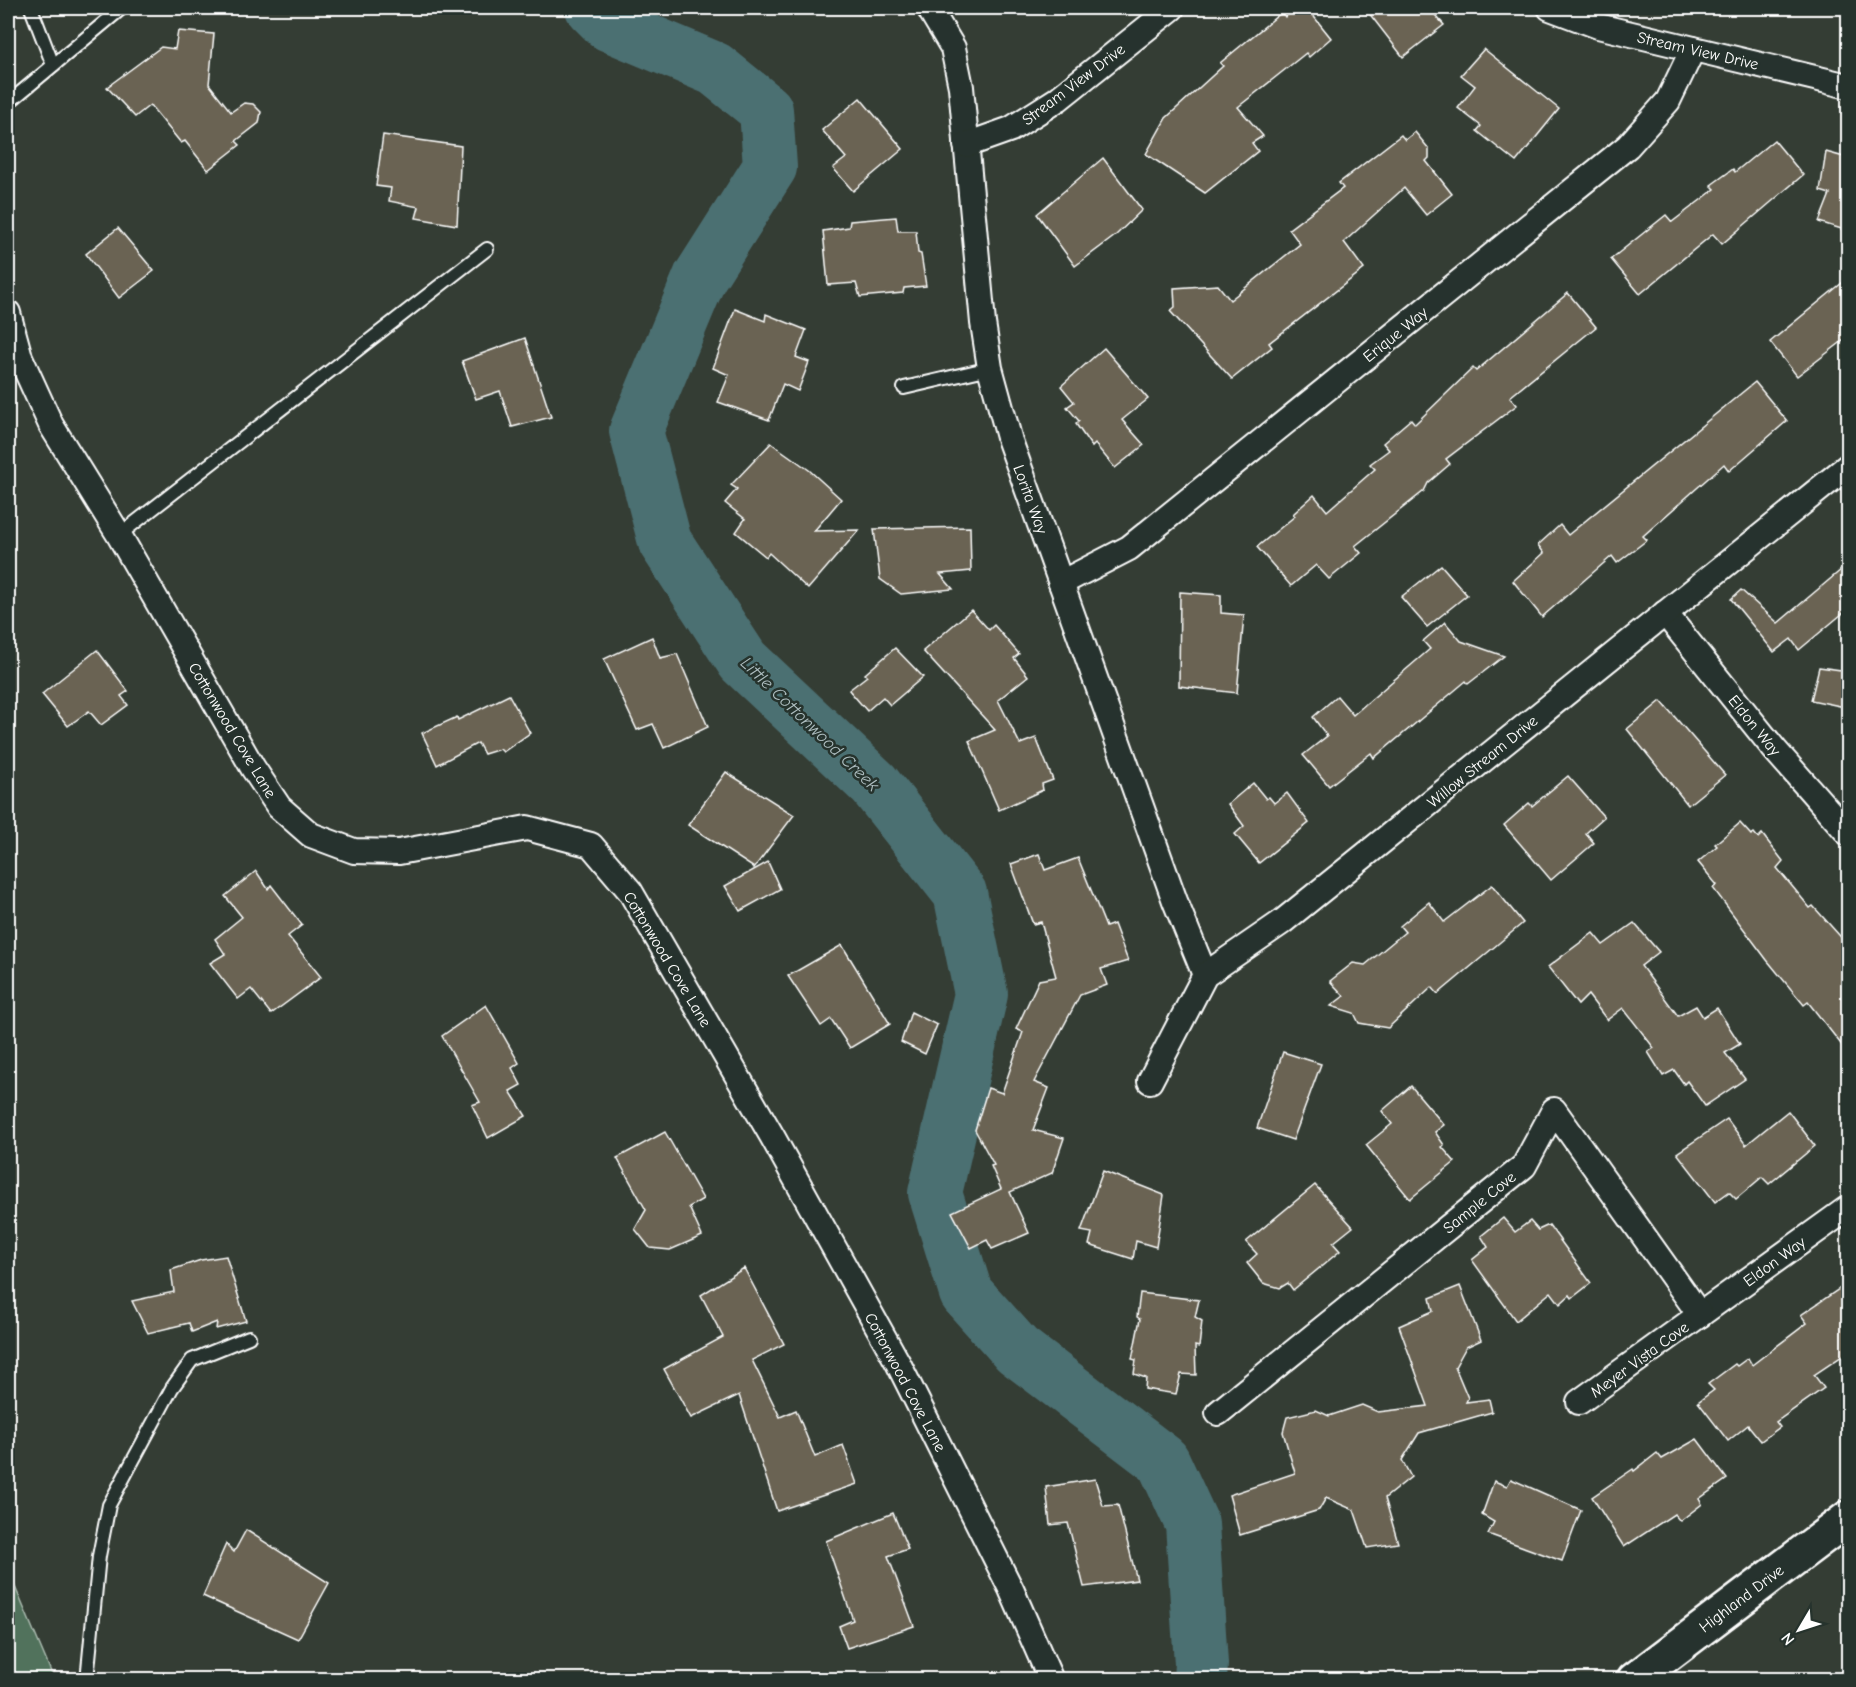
<svg xmlns="http://www.w3.org/2000/svg" width="1856" height="1687" font-family="'Comic Neue',sans-serif">
<rect width="100%" height="100%" fill="#343d34"/>
<filter id="ink" filterUnits="userSpaceOnUse"><feTurbulence type="fractalNoise" baseFrequency=".0167" numOctaves="2"/><feDisplacementMap in="SourceGraphic" scale="12" xChannelSelector="R" yChannelSelector="G"/><feConvolveMatrix kernelMatrix="1 2 1 2 8 2 1 2 1" color-interpolation-filters="sRGB"/></filter>
<g filter="url(#ink)">
<!-- green -->
<path fill="#51725b" stroke="#a8b8ad" stroke-width="1.5" d="M8 1523 10 1575 54 1679H8Z"/>
<g fill="none" stroke-linecap="round" stroke-linejoin="round">
<!-- river -->
<path stroke="#4c6f72" stroke-width="54" d="M592 8 608 24 715 69 766 110 770 167 700 277 636 431 665 542 743 661 874 784 960 893 981 994 935 1193 966 1293 1017 1350 1163 1461 1192 1524 1201 1664 1200 1680"/>
</g>
<!-- building -->
<g fill="#6a6452" stroke="#fff" stroke-width="1.5">
<path d="M1297 8H1307L1331 38 1309 57 1306 53 1238 107 1263 136 1252 143 1258 151 1205 193 1146 154 1166 118 1223 66 1220 63 1282 12 1285 17Z"/>
<path d="M1365 8H1429L1444 25 1403 57Z"/>
<path d="M178 31 214 34 209 84 231 112 244 103 253 104 261 112 259 123 236 141 240 145 208 170 185 141 181 143 150 105 135 117 107 87 161 47 175 49Z"/>
<path d="M1484 49 1559 109 1516 162 1477 131 1481 126 1458 108 1475 86 1461 75Z"/>
<path d="M860 98 903 149 853 191 833 168 846 158 822 130Z"/>
<path d="M1415 132 1429 149V158L1426 161 1452 194 1426 215 1404 188 1344 242 1364 269 1269 343 1272 347 1232 379 1170 311 1175 307 1174 288 1218 285 1230 300 1300 244 1289 229 1343 188 1339 183 1401 135 1405 140Z"/>
<path d="M383 135 461 146 457 225 416 218 419 207 389 201 391 188 376 186Z"/>
<path d="M1774 140 1803 175 1722 244 1713 234 1640 294 1611 259 1666 215 1672 222 1715 189 1711 185 1733 169 1735 172Z"/>
<path d="M1847 151 1848 152V231L1819 222 1830 194 1820 191 1826 152 1844 157Z"/>
<path d="M1103 158 1142 210 1115 236 1075 266 1037 214Z"/>
<path d="M896 217 898 231H916L918 253 921 254 926 286 904 288 903 293 860 297 856 283 828 285 823 231 849 227 850 221Z"/>
<path d="M118 228 154 271 119 298 86 254Z"/>
<path d="M1848 278V337L1797 376 1770 342Z"/>
<path d="M1568 293 1596 327 1510 397 1517 405 1446 459 1450 464 1428 483 1424 491 1355 546 1361 553 1329 579 1316 565 1291 586 1257 547 1295 516 1293 514 1314 495 1327 511 1375 469 1370 464 1389 450 1383 443 1411 419 1415 424 1473 368 1476 371Z"/>
<path d="M735 309 765 321 766 314 806 330 796 357 809 362 798 391 783 384 769 420 718 402 729 375 713 368Z"/>
<path d="M525 338 551 417 512 427 500 391 476 399 462 361Z"/>
<path d="M1104 348 1148 399 1122 420 1144 445 1115 468 1095 444 1092 447 1076 424 1079 421 1067 407 1074 402 1061 386Z"/>
<path d="M1755 382 1787 421 1729 471 1724 464 1643 536 1647 540 1617 563 1612 556 1542 617 1513 581 1544 553 1538 545 1560 525 1568 535Z"/>
<path d="M771 443 809 470 841 499 814 531 859 530 808 589 769 553 766 557 736 532 745 519 725 503 737 489 731 485Z"/>
<path d="M970 527 971 571 940 574 953 589 901 594 880 579 874 529Z"/>
<path d="M1848 564V609L1799 650 1791 639 1774 652 1731 599 1741 590 1778 623Z"/>
<path d="M1441 565 1467 595 1427 627 1401 597Z"/>
<path d="M1180 592 1221 595V613L1244 615 1237 693 1179 686Z"/>
<path d="M971 610 989 630 994 625 1019 654 1014 658 1028 676 998 700 1020 744 1036 738 1053 780 1042 784 1043 790 999 810 969 741 995 730 923 651Z"/>
<path d="M1445 622 1461 641 1504 656 1468 684 1466 681 1374 758 1371 753 1329 786 1303 755 1327 736 1313 717 1337 696 1353 715 1430 649 1423 641Z"/>
<path d="M652 637 660 658 677 654 708 727 664 748 653 724 637 730 604 659Z"/>
<path d="M895 648 923 677 890 705 883 697 867 711 849 690 867 676 865 674Z"/>
<path d="M97 650 128 691 121 696 128 705 101 725 89 711 68 726 42 694Z"/>
<path d="M1819 667 1848 671 1845 707 1811 700Z"/>
<path d="M509 695 530 733 503 752 500 749 484 754 478 743 437 765 422 733 457 717 458 720Z"/>
<path d="M1661 701 1725 775 1688 805 1627 729Z"/>
<path d="M726 772 794 815 754 868 688 825Z"/>
<path d="M1568 776 1604 817 1586 833 1594 843 1551 880 1504 825 1529 803 1532 806Z"/>
<path d="M1253 783 1266 799 1269 797 1274 803 1287 793 1309 823 1259 863 1235 834 1244 826 1228 804Z"/>
<path d="M1740 823 1751 835 1754 833 1758 838 1762 834 1783 861 1777 868 1810 908 1813 906 1848 945V1053L1808 1002 1804 1005 1767 960 1713 888 1717 885 1698 862 1717 846 1715 844Z"/>
<path d="M1039 854 1045 870 1078 858 1106 927 1114 924 1128 961 1101 969 1107 985 1080 995 1034 1082 1049 1088 1033 1130 1064 1138 1052 1173 1010 1192 1029 1233 992 1249 987 1240 971 1248 952 1212 1001 1189 991 1166 994 1165 975 1130 988 1088 1002 1093 1023 1032 1016 1029 1039 980 1056 977 1041 922 1033 924 1011 864Z"/>
<path d="M768 862 780 889 740 911 725 886Z"/>
<path d="M256 871 268 889 271 885 302 925 288 936 321 977 271 1014 251 989 238 999 210 963 225 954 215 939 242 917 225 896Z"/>
<path d="M1492 885 1523 923 1438 994 1432 987 1388 1028 1359 1023 1354 1013 1331 1006 1344 996 1330 981 1353 963 1365 965 1405 932 1400 926 1429 902 1444 922Z"/>
<path d="M1634 923 1659 952 1641 966 1678 1016 1696 1006 1703 1017 1717 1008 1740 1044 1725 1053 1745 1079 1705 1106 1687 1081 1684 1084 1674 1070 1663 1076 1648 1052 1654 1048 1623 1008 1607 1020 1588 995 1578 1005 1548 967 1593 933 1603 945Z"/>
<path d="M842 945 890 1024 850 1048 831 1019 821 1026 788 976Z"/>
<path d="M486 1005 519 1063 512 1068 521 1085 510 1091 526 1116 488 1138 472 1105 480 1102 442 1036Z"/>
<path d="M911 1012 937 1025 925 1054 901 1042Z"/>
<path d="M1283 1052 1321 1064 1293 1140 1257 1128Z"/>
<path d="M1411 1086 1444 1125 1435 1132 1444 1145 1442 1147 1455 1162 1410 1199 1366 1145 1392 1124 1382 1111Z"/>
<path d="M1788 1111 1815 1146 1769 1184 1762 1177 1736 1199 1729 1192 1715 1202 1677 1153 1727 1119 1746 1145Z"/>
<path d="M665 1132 703 1199 689 1207 702 1236 670 1250 650 1248 635 1229 646 1210 617 1158Z"/>
<path d="M1103 1171 1164 1195 1156 1247 1136 1241 1133 1259 1089 1245 1092 1233 1081 1231Z"/>
<path d="M1315 1185 1353 1227 1333 1243 1340 1251 1293 1290 1288 1283 1280 1288 1263 1283 1247 1263 1257 1254 1246 1242Z"/>
<path d="M1503 1218 1515 1232 1530 1221 1538 1230 1549 1225 1591 1283 1572 1298 1570 1295 1560 1304 1551 1292 1516 1321 1472 1260 1488 1247 1481 1236Z"/>
<path d="M226 1256 246 1321 216 1329 217 1322 192 1332 189 1323 148 1333 132 1301 174 1292 171 1270 201 1260Z"/>
<path d="M744 1268 784 1344 752 1360 780 1417 796 1410 815 1457 843 1445 857 1484 777 1511 739 1395 691 1418 664 1369 723 1337 701 1295Z"/>
<path d="M1848 1283V1352L1814 1375 1824 1388 1776 1422 1780 1427 1761 1441 1748 1425 1728 1441 1698 1402 1714 1390 1708 1384 1735 1364 1737 1366 1748 1358 1752 1365 1807 1323 1801 1315Z"/>
<path d="M1460 1286 1481 1340 1466 1347 1455 1367 1468 1398 1466 1402 1489 1399 1492 1412 1419 1433 1402 1460 1411 1477 1385 1498 1398 1543 1367 1548 1354 1510 1326 1498 1319 1510 1240 1535 1229 1495 1295 1473 1283 1432 1287 1417 1316 1410 1329 1416 1362 1405 1378 1412 1428 1406 1399 1326 1433 1311 1430 1298Z"/>
<path d="M1140 1293 1199 1300 1195 1317 1202 1321 1199 1347 1195 1346 1196 1375 1181 1374 1176 1394 1145 1389 1146 1378 1134 1374 1136 1360 1132 1359 1140 1319 1137 1317Z"/>
<path d="M1697 1439 1727 1479 1699 1499 1702 1504 1680 1521 1674 1514 1624 1547 1592 1497 1633 1469 1634 1471 1657 1453 1662 1459Z"/>
<path d="M1095 1479 1103 1506 1118 1505 1137 1580 1084 1587 1068 1523 1050 1525 1046 1487Z"/>
<path d="M1511 1479 1581 1510 1562 1561 1488 1534 1494 1522 1482 1515 1494 1481 1507 1486Z"/>
<path d="M893 1513 908 1549 888 1556 914 1626 847 1648 839 1626 853 1620 826 1541Z"/>
<path d="M246 1530 329 1583 298 1639 203 1596 226 1544 234 1552Z"/>
</g>
<g fill="none" stroke-linecap="round" stroke-linejoin="round">
<!-- lane casing -->
<g stroke="#fff" stroke-width="16">
<g id="lane">
<path d="M31 8 53 65"/>
<path d="M8 103 122 8"/>
<path d="M904 388 990 368"/>
<path d="M119 535 487 249"/>
<path d="M87 1680 99 1556 109 1505 172 1388 192 1360 249 1337"/>
</g>
</g>
<!-- street casing -->
<g stroke="#fff" stroke-width="28">
<g id="street">
<path d="M929 8 953 48 961 87 983 323 990 368 1010 441 1175 901 1205 975"/>
<path d="M1550 8 1598 26 1848 86"/>
<path d="M966 145 1011 129 1058 99 1172 8"/>
<path d="M8 313 20 357 51 425 119 535 253 768 279 807 311 835 354 851 399 852 527 828 591 845 630 891 772 1136 898 1363 1011 1589 1051 1680"/>
<path d="M1061 583 1129 548 1628 146 1668 101 1693 49"/>
<path d="M1665 613 1775 750 1848 833"/>
<path d="M1150 1081 1205 975 1282 922 1848 466"/>
<path d="M1579 1402 1848 1208"/>
<path d="M1218 1413 1524 1166 1554 1110 1700 1315"/>
</g>
</g>
<!-- primary casing -->
<g stroke="#fff" stroke-width="38">
<path id="primary" d="M1634 1680 1848 1518"/>
</g>
<!-- lane -->
<use href="#lane" stroke="#26332d" stroke-width="12"/>
<!-- street -->
<use href="#street" stroke="#26332d" stroke-width="24"/>
<!-- primary -->
<use href="#primary" stroke="#26332d" stroke-width="33"/>
</g>
</g>
<g text-anchor="middle" stroke-width="5" stroke-linejoin="round" paint-order="stroke">
<!-- street labels -->
<g font-size="16" fill="#fff" stroke="#26332d">
<text transform="translate(1698 50) rotate(13)" y="6">Stream View Drive</text>
<text transform="translate(1073 84) rotate(-37)" y="6">Stream View Drive</text>
<text transform="translate(1395 334) rotate(-39)" y="6">Erique Way</text>
<text transform="translate(1031 499) rotate(70)" y="6">Lorita Way</text>
<text transform="translate(1755 725) rotate(51)" y="6">Eldon Way</text>
<text transform="translate(233 730) rotate(59)" y="6">Cottonwood Cove Lane</text>
<text transform="translate(1482 761) rotate(-39)" y="6">Willow Stream Drive</text>
<text transform="translate(668 959) rotate(59)" y="6">Cottonwood Cove Lane</text>
<text transform="translate(1479 1202) rotate(-39)" y="6">Sample Cove</text>
<text transform="translate(1774 1261) rotate(-36)" y="6">Eldon Way</text>
<text transform="translate(1639 1359) rotate(-36)" y="6">Meyer Vista Cove</text>
<text transform="translate(906 1382) rotate(62)" y="6">Cottonwood Cove Lane</text>
<text transform="translate(1741 1598) rotate(-37)" y="6">Highland Drive</text>
</g>
<!-- water labels -->
<g font-size="18" font-style="italic" fill="#aebec0" stroke="#26332d">
<text transform="translate(810 724) rotate(44)" y="6">Little Cottonwood Creek</text>
</g>
</g>
<!-- margin -->
<rect width="1856" height="1687" fill="none" stroke="#26332d" stroke-width="30"/>
<rect x="15" y="15" width="1826" height="1657" fill="none" stroke="#fff" stroke-width="2" filter="url(#ink)"/>
<!-- north arrow -->
<g transform="translate(1799 1630) rotate(231)" stroke="#26332d" stroke-width="4.5" paint-order="stroke">
<path d="M0-4.5L10 22L0 15L-10 22Z" fill="#ffffff"/>
<text y="-9" font-size="16" font-weight="bold" text-anchor="middle" fill="#ffffff">N</text>
</g>
</svg>
